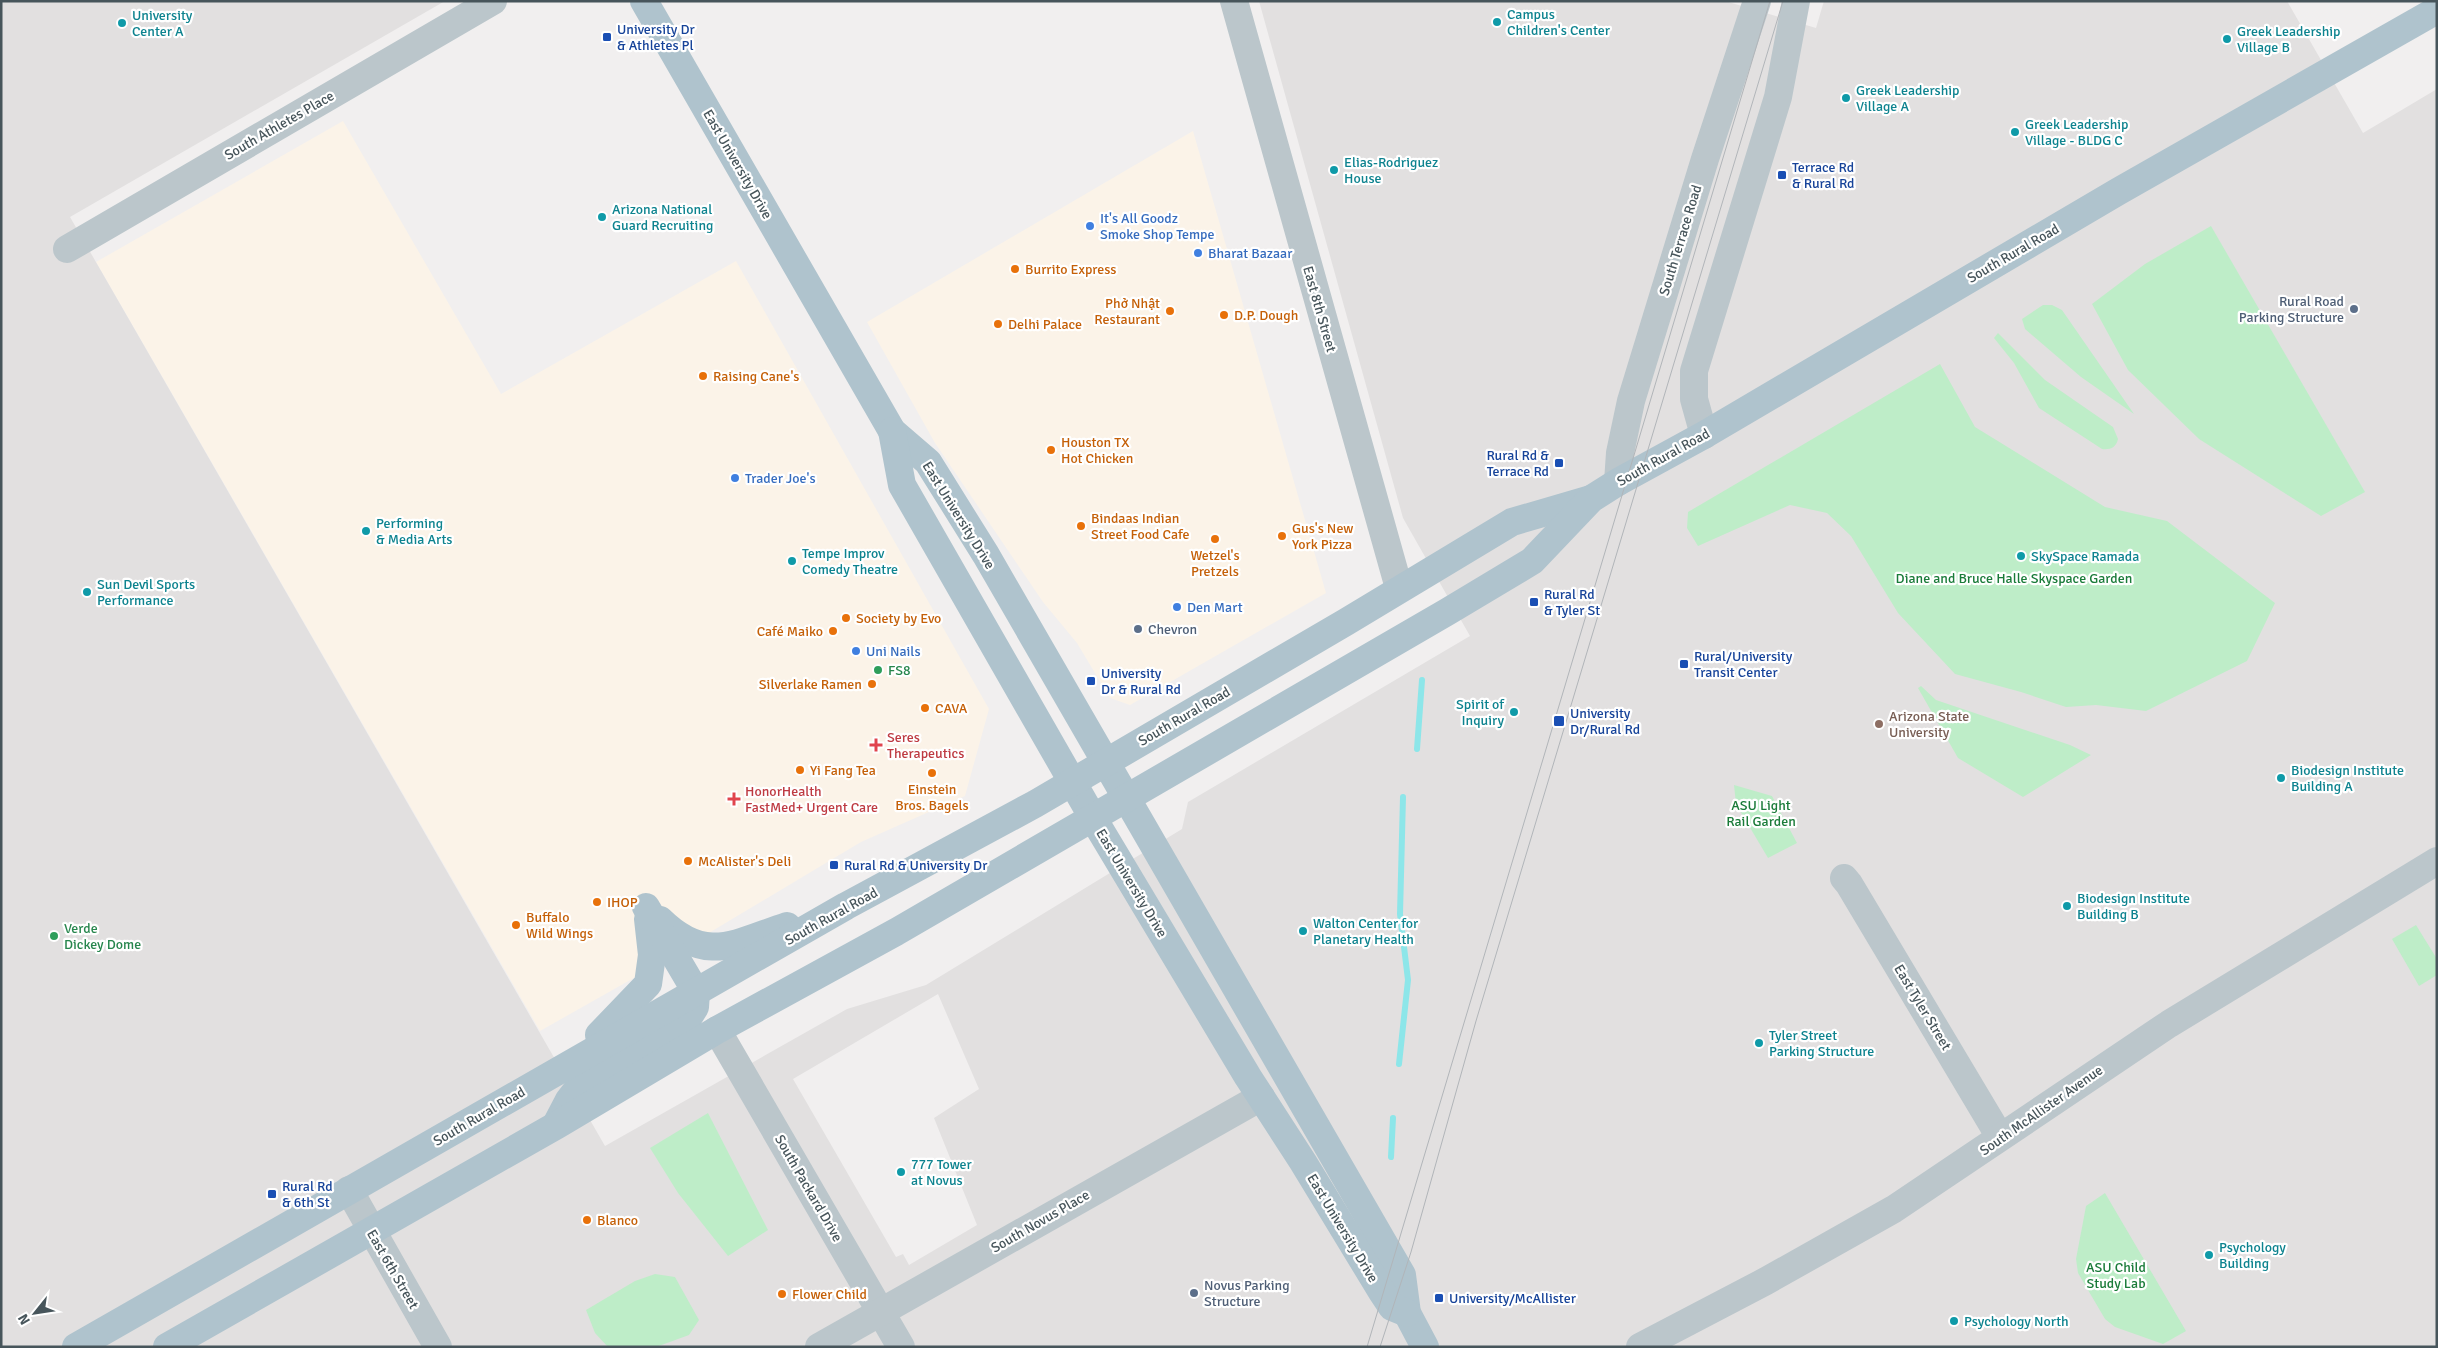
<svg xmlns="http://www.w3.org/2000/svg" width="2438" height="1348" font-family="Signika,sans-serif">
<rect width="100%" height="100%" fill="#f1efef"/>
<!-- commercial -->
<g fill="#fbf3e8">
<path d="M343 121 501 394 736 261 989 709 965 796 861 842 632 979 540 1031 96 262Z"/>
<path d="M1193 131 1326 593 1130 705 1110 698 1077 643 1043 602 935 443 867 322Z"/>
</g>
<!-- education -->
<path fill="#e2e0e0" fill-rule="evenodd" d="M1 1H445L70 217 605 1146 847 1009 926 985 1182 829 1188 802 1470 636 1403 518 1259 1H1725L1816 28 1824 1H2287L2363 133 2437 89V1347H1ZM938 994 979 1089 934 1118 977 1225 909 1265 903 1254 896 1257 793 1079Z"/>
<!-- green -->
<g fill="#beedc8">
<path d="M2211 226 2365 492 2321 516 2199 439 2128 370 2092 304 2145 264Z"/>
<path d="M2043 305H2052L2062 310 2134 414 2081 377 2025 329 2022 319Z"/>
<path d="M1998 333 2045 380 2113 427 2118 439C2116 448 2110 450 2102 449L2039 408 2014 363 1994 338Z"/>
<path d="M1940 364 1975 427 2105 507 2167 521 2275 603 2247 661 2146 711 2096 705 2066 707 2021 692 1955 674 1898 613 1851 536 1827 513 1790 505 1698 546 1687 528 1688 512Z"/>
<path d="M1921 686 1936 700 2070 745 2091 755 2023 797 1958 758 1918 688Z"/>
<path d="M1734 785 1772 796 1797 843 1768 858 1736 804Z"/>
<path d="M2416 925 2437 959V975L2419 986 2392 939Z"/>
<path d="M708 1113 768 1230 728 1256 678 1193 650 1148Z"/>
<path d="M2105 1193 2186 1331 2163 1344 2115 1327 2105 1319 2078 1273 2076 1259 2086 1206Z"/>
<path d="M655 1274 675 1277 699 1320 689 1335 656 1347H608L595 1333 586 1310 635 1281Z"/>
</g>
<g fill="none" stroke-linecap="round" stroke-linejoin="round">
<!-- stream -->
<g stroke="#8de6e9" stroke-width="6">
<path d="M1417 749 1422 680"/>
<path d="M1399 1064 1408 980 1400 914 1403 797"/>
<path d="M1391 1157 1393 1118"/>
</g>
<!-- minor -->
<g stroke="#bbc6cb" stroke-width="28">
<path d="M1234 1 1399 588"/>
<path d="M67 249 493 1"/>
<path d="M1704 435 1694 399V371L1778 97 1796 1"/>
<path d="M1618 482 1620 453 1631 401 1705 159 1757 1"/>
<path d="M1844 878 1849 884 2000 1137"/>
<path d="M717 1030 901 1347"/>
<path d="M349 1190 438 1347"/>
<path d="M819 1347 1261 1097"/>
<path d="M1640 1347 1766 1281 1894 1209 2169 1024 2437 861"/>
</g>
<!-- major -->
<g stroke="#afc3cd" stroke-width="28">
<path d="M644 1 892 431 928 462 986 555 1402 1275 1407 1313 1425 1347"/>
<path d="M892 431 902 485 1093 818 1248 1077 1303 1162 1382 1292 1392 1307 1407 1313"/>
<path d="M660 920C706 965 735 943 787 926"/>
<path d="M599 1035 648 984 652 955 648 919"/>
<path d="M557 1123 569 1100 583 1082 685 1023 695 1007 696 992 646 907"/>
<path d="M76 1347 846 906 1035 804 1346 622 1512 522 1591 499"/>
<path d="M167 1347 557 1125 717 1030 896 932 1447 612 1532 561 1591 499 1618 482 1704 435 2119 191 2437 10"/>
</g>
<!-- tram -->
<g stroke="#b1b5b9" stroke-width="1">
<path d="M1367 1347 1770 1"/>
<path d="M1380 1347 1411 1252 1476 1021 1783 1"/>
</g>
</g>
<!-- markers -->
<g fill="#0f9aa8" stroke="#fff" stroke-width="2">
<circle cx="1497" cy="22" r="5"/>
<circle cx="122" cy="23" r="5"/>
<circle cx="2227" cy="39" r="5"/>
<circle cx="1846" cy="98" r="5"/>
<circle cx="2015" cy="132" r="5"/>
<circle cx="1334" cy="170" r="5"/>
<circle cx="602" cy="217" r="5"/>
<circle cx="366" cy="531" r="5"/>
<circle cx="2021" cy="556" r="5"/>
<circle cx="792" cy="561" r="5"/>
<circle cx="87" cy="592" r="5"/>
<circle cx="1514" cy="712" r="5"/>
<circle cx="2281" cy="778" r="5"/>
<circle cx="2067" cy="906" r="5"/>
<circle cx="1303" cy="931" r="5"/>
<circle cx="1759" cy="1043" r="5"/>
<circle cx="901" cy="1172" r="5"/>
<circle cx="2209" cy="1255" r="5"/>
<circle cx="1954" cy="1321" r="5"/>
</g>
<g fill="#1a4fb4" stroke="#fff" stroke-width="2">
<rect x="602" y="32" width="10" height="10" rx="2.5"/>
<rect x="1777" y="170" width="10" height="10" rx="2.5"/>
<rect x="1554" y="458" width="10" height="10" rx="2.5"/>
<rect x="1529" y="597" width="10" height="10" rx="2.5"/>
<rect x="1679" y="659" width="10" height="10" rx="2.5"/>
<rect x="1086" y="676" width="10" height="10" rx="2.5"/>
<rect x="1553" y="715" width="12" height="12" rx="2.5"/>
<rect x="829" y="860" width="10" height="10" rx="2.5"/>
<rect x="267" y="1189" width="10" height="10" rx="2.5"/>
<rect x="1434" y="1293" width="10" height="10" rx="2.5"/>
</g>
<g fill="#3f7fe0" stroke="#fff" stroke-width="2">
<circle cx="1090" cy="226" r="5"/>
<circle cx="1198" cy="253" r="5"/>
<circle cx="735" cy="478" r="5"/>
<circle cx="1177" cy="607" r="5"/>
<circle cx="856" cy="651" r="5"/>
</g>
<g fill="#e8710a" stroke="#fff" stroke-width="2">
<circle cx="1015" cy="269" r="5"/>
<circle cx="1170" cy="311" r="5"/>
<circle cx="1224" cy="315" r="5"/>
<circle cx="998" cy="324" r="5"/>
<circle cx="703" cy="376" r="5"/>
<circle cx="1051" cy="450" r="5"/>
<circle cx="1081" cy="526" r="5"/>
<circle cx="1282" cy="536" r="5"/>
<circle cx="1215" cy="539" r="5"/>
<circle cx="846" cy="618" r="5"/>
<circle cx="833" cy="631" r="5"/>
<circle cx="872" cy="684" r="5"/>
<circle cx="925" cy="708" r="5"/>
<circle cx="800" cy="770" r="5"/>
<circle cx="932" cy="773" r="5"/>
<circle cx="688" cy="861" r="5"/>
<circle cx="597" cy="902" r="5"/>
<circle cx="516" cy="925" r="5"/>
<circle cx="587" cy="1220" r="5"/>
<circle cx="782" cy="1294" r="5"/>
</g>
<g fill="#5c6f8a" stroke="#fff" stroke-width="2">
<circle cx="2354" cy="309" r="5"/>
<circle cx="1138" cy="629" r="5"/>
<circle cx="1194" cy="1293" r="5"/>
</g>
<g fill="#2e9e5b" stroke="#fff" stroke-width="2">
<circle cx="878" cy="670" r="5"/>
<circle cx="54" cy="936" r="5"/>
</g>
<circle fill="#8d6e63" stroke="#fff" stroke-width="2" cx="1879" cy="724" r="5"/>
<g fill="#e0444e" stroke="#fff" stroke-width="2">
<path d="M873.5 737.5h5v5h5v5h-5v5h-5v-5h-5v-5h5z"/>
<path d="M731.5 791.5h5v5h5v5h-5v5h-5v-5h-5v-5h5z"/>
</g>
<g text-anchor="middle" stroke-width="4.5" stroke-linejoin="round" paint-order="stroke">
<!-- culture labels -->
<g font-size="14" fill="#0d838f" stroke="#fff" text-anchor="start">
<text x="1507" y="19">Campus<tspan x="1507" dy="16">Children's Center</tspan></text>
<text x="132" y="20">University<tspan x="132" dy="16">Center A</tspan></text>
<text x="2237" y="36">Greek Leadership<tspan x="2237" dy="16">Village B</tspan></text>
<text x="1856" y="95">Greek Leadership<tspan x="1856" dy="16">Village A</tspan></text>
<text x="2025" y="129">Greek Leadership<tspan x="2025" dy="16">Village - BLDG C</tspan></text>
<text x="1344" y="167">Elias-Rodriguez<tspan x="1344" dy="16">House</tspan></text>
<text x="612" y="214">Arizona National<tspan x="612" dy="16">Guard Recruiting</tspan></text>
<text x="376" y="528">Performing<tspan x="376" dy="16">&amp; Media Arts</tspan></text>
<text x="802" y="558">Tempe Improv<tspan x="802" dy="16">Comedy Theatre</tspan></text>
<text x="2031" y="561">SkySpace Ramada</text>
<text x="97" y="589">Sun Devil Sports<tspan x="97" dy="16">Performance</tspan></text>
<text x="1504" y="709" text-anchor="end">Spirit of<tspan x="1504" dy="16">Inquiry</tspan></text>
<text x="2291" y="775">Biodesign Institute<tspan x="2291" dy="16">Building A</tspan></text>
<text x="2077" y="903">Biodesign Institute<tspan x="2077" dy="16">Building B</tspan></text>
<text x="1313" y="928">Walton Center for<tspan x="1313" dy="16">Planetary Health</tspan></text>
<text x="1769" y="1040">Tyler Street<tspan x="1769" dy="16">Parking Structure</tspan></text>
<text x="911" y="1169">777 Tower<tspan x="911" dy="16">at Novus</tspan></text>
<text x="2219" y="1252">Psychology<tspan x="2219" dy="16">Building</tspan></text>
<text x="1964" y="1326">Psychology North</text>
</g>
<!-- transit labels -->
<g font-size="14" fill="#164399" stroke="#fff" text-anchor="start">
<text x="617" y="34">University Dr<tspan x="617" dy="16">&amp; Athletes Pl</tspan></text>
<text x="1792" y="172">Terrace Rd<tspan x="1792" dy="16">&amp; Rural Rd</tspan></text>
<text x="1549" y="460" text-anchor="end">Rural Rd &amp;<tspan x="1549" dy="16">Terrace Rd</tspan></text>
<text x="1544" y="599">Rural Rd<tspan x="1544" dy="16">&amp; Tyler St</tspan></text>
<text x="1694" y="661">Rural/University<tspan x="1694" dy="16">Transit Center</tspan></text>
<text x="1101" y="678">University<tspan x="1101" dy="16">Dr &amp; Rural Rd</tspan></text>
<text x="1570" y="718">University<tspan x="1570" dy="16">Dr/Rural Rd</tspan></text>
<text x="844" y="870">Rural Rd &amp; University Dr</text>
<text x="282" y="1191">Rural Rd<tspan x="282" dy="16">&amp; 6th St</tspan></text>
<text x="1449" y="1303">University/McAllister</text>
</g>
<!-- street labels -->
<g font-size="14" fill="#47555b" stroke="#fff">
<text transform="translate(279 125) rotate(-30)" y="5">South Athletes Place</text>
<text transform="translate(738 164) rotate(60)" y="5">East University Drive</text>
<text transform="translate(1680 240) rotate(-73)" y="5">South Terrace Road</text>
<text transform="translate(2013 253) rotate(-30)" y="5">South Rural Road</text>
<text transform="translate(1320 309) rotate(74)" y="5">East 8th Street</text>
<text transform="translate(1663 457) rotate(-29)" y="5">South Rural Road</text>
<text transform="translate(959 515) rotate(58)" y="5">East University Drive</text>
<text transform="translate(1184 716) rotate(-30)" y="5">South Rural Road</text>
<text transform="translate(1132 883) rotate(59)" y="5">East University Drive</text>
<text transform="translate(831 916) rotate(-29)" y="5">South Rural Road</text>
<text transform="translate(1923 1007) rotate(59)" y="5">East Tyler Street</text>
<text transform="translate(2041 1110) rotate(-35)" y="5">South McAllister Avenue</text>
<text transform="translate(479 1116) rotate(-30)" y="5">South Rural Road</text>
<text transform="translate(809 1188) rotate(60)" y="5">South Packard Drive</text>
<text transform="translate(1040 1221) rotate(-30)" y="5">South Novus Place</text>
<text transform="translate(1343 1228) rotate(59)" y="5">East University Drive</text>
<text transform="translate(393 1269) rotate(60)" y="5">East 6th Street</text>
</g>
<!-- shop labels -->
<g font-size="14" fill="#366cbe" stroke="#fff" text-anchor="start">
<text x="1100" y="223">It's All Goodz<tspan x="1100" dy="16">Smoke Shop Tempe</tspan></text>
<text x="1208" y="258">Bharat Bazaar</text>
<text x="745" y="483">Trader Joe's</text>
<text x="1187" y="612">Den Mart</text>
<text x="866" y="656">Uni Nails</text>
</g>
<!-- food labels -->
<g font-size="14" fill="#c56008" stroke="#fff" text-anchor="start">
<text x="1025" y="274">Burrito Express</text>
<text x="1160" y="308" text-anchor="end">Phở Nhật<tspan x="1160" dy="16">Restaurant</tspan></text>
<text x="1234" y="320">D.P. Dough</text>
<text x="1008" y="329">Delhi Palace</text>
<text x="713" y="381">Raising Cane's</text>
<text x="1061" y="447">Houston TX<tspan x="1061" dy="16">Hot Chicken</tspan></text>
<text x="1091" y="523">Bindaas Indian<tspan x="1091" dy="16">Street Food Cafe</tspan></text>
<text x="1292" y="533">Gus's New<tspan x="1292" dy="16">York Pizza</tspan></text>
<text x="1215" y="560" text-anchor="middle">Wetzel's<tspan x="1215" dy="16">Pretzels</tspan></text>
<text x="856" y="623">Society by Evo</text>
<text x="823" y="636" text-anchor="end">Café Maiko</text>
<text x="862" y="689" text-anchor="end">Silverlake Ramen</text>
<text x="935" y="713">CAVA</text>
<text x="810" y="775">Yi Fang Tea</text>
<text x="932" y="794" text-anchor="middle">Einstein<tspan x="932" dy="16">Bros. Bagels</tspan></text>
<text x="698" y="866">McAlister's Deli</text>
<text x="607" y="907">IHOP</text>
<text x="526" y="922">Buffalo<tspan x="526" dy="16">Wild Wings</tspan></text>
<text x="597" y="1225">Blanco</text>
<text x="792" y="1299">Flower Child</text>
</g>
<!-- service labels -->
<g font-size="14" fill="#4e5e75" stroke="#fff" text-anchor="start">
<text x="2344" y="306" text-anchor="end">Rural Road<tspan x="2344" dy="16">Parking Structure</tspan></text>
<text x="1148" y="634">Chevron</text>
<text x="1204" y="1290">Novus Parking<tspan x="1204" dy="16">Structure</tspan></text>
</g>
<!-- park labels -->
<g font-size="14" fill="#1a7b39" stroke="#fff">
<text x="2014" y="583">Diane and Bruce Halle Skyspace Garden</text>
<text x="1761" y="810">ASU Light<tspan x="1761" dy="16">Rail Garden</tspan></text>
<text x="2116" y="1272">ASU Child<tspan x="2116" dy="16">Study Lab</tspan></text>
</g>
<!-- leisure labels -->
<g font-size="14" fill="#27864d" stroke="#fff" text-anchor="start">
<text x="888" y="675">FS8</text>
<text x="64" y="933">Verde<tspan x="64" dy="16">Dickey Dome</tspan></text>
</g>
<!-- education labels -->
<g font-size="14" fill="#785e54" stroke="#fff" text-anchor="start">
<text x="1889" y="721">Arizona State<tspan x="1889" dy="16">University</tspan></text>
</g>
<!-- health labels -->
<g font-size="14" fill="#be3a42" stroke="#fff" text-anchor="start">
<text x="887" y="742">Seres<tspan x="887" dy="16">Therapeutics</tspan></text>
<text x="745" y="796">HonorHealth<tspan x="745" dy="16">FastMed+ Urgent Care</tspan></text>
</g>
</g>
<!-- border -->
<rect width="2438" height="1348" fill="none" stroke="#47555b" stroke-width="5"/>
<!-- north arrow -->
<g transform="translate(35 1313) rotate(240)" stroke="#ffffff" stroke-width="4" paint-order="stroke">
<path d="M0-4L9 19L0 12L-9 19Z" fill="#47555b"/>
<text y="-8" font-size="14" font-weight="bold" text-anchor="middle" fill="#47555b">N</text>
</g>
</svg>
